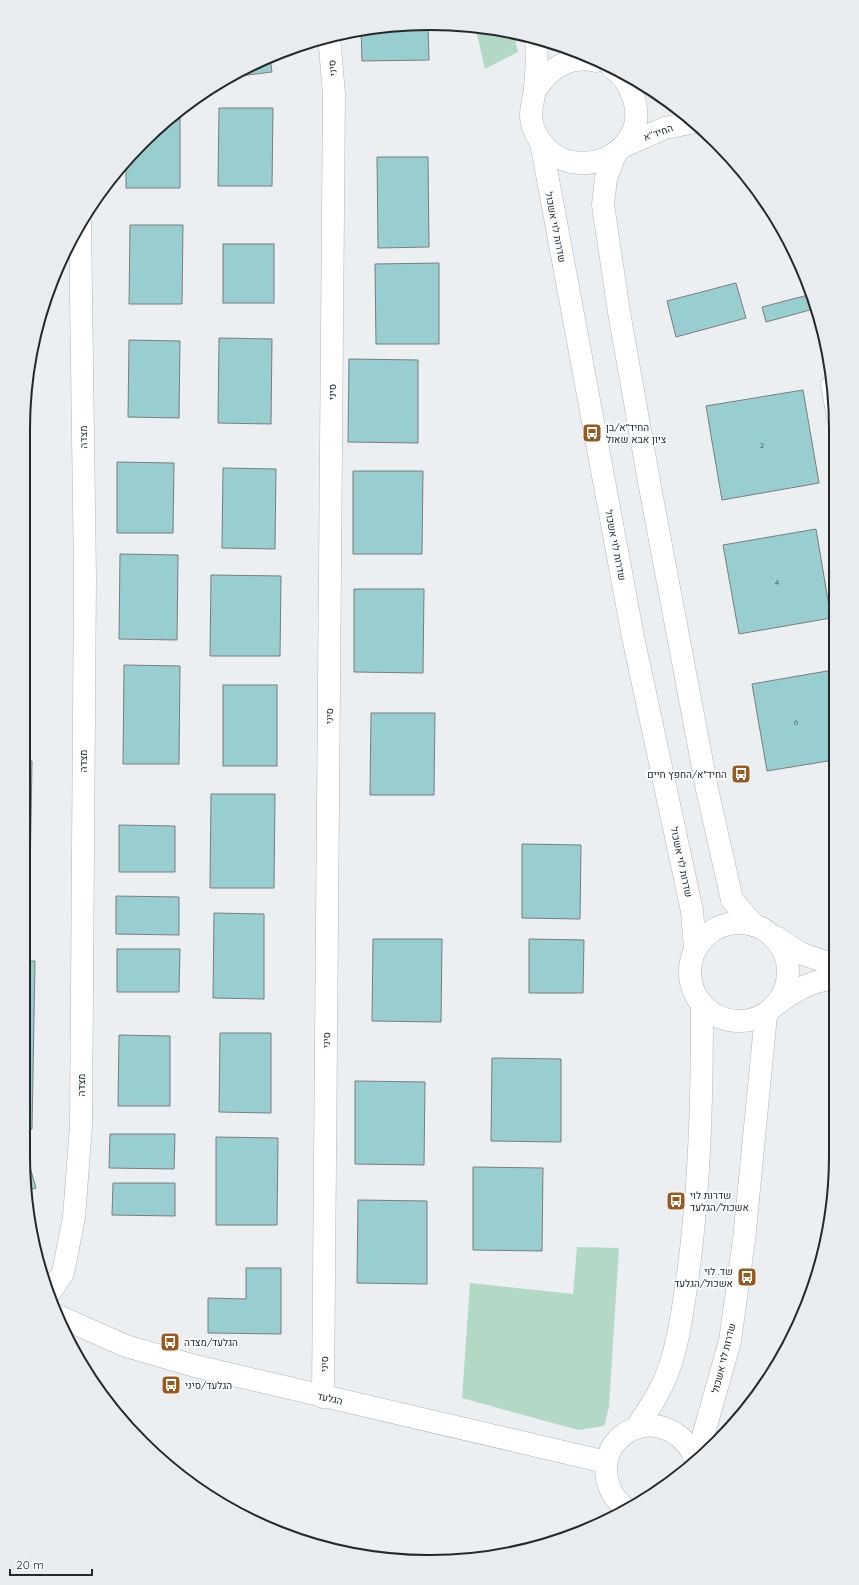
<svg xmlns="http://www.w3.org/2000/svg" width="859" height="1585" font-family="Quicksand,Heebo,sans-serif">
<rect width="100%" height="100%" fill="#ebeff2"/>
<!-- green -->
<g fill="#b3d8c6">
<path d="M475 26 514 34 518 52 485 69Z"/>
<path d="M577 1247 619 1248 609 1407 604 1426 578 1430 462 1398 470 1283 573 1294Z"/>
</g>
<!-- building -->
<g fill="#99ced0" stroke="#797d7d">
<path d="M403 24 428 25 429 60 362 61 361 31Z"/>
<path d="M270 57 272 72 231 77 250 65Z"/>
<path d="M219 108H273L272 186H218Z"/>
<path d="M178 111H180V188H126V159Z"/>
<path d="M377 157H428L429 247 378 248Z"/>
<path d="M130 225H183L182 304H129Z"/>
<rect x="223" y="244" width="51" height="59"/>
<path d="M439 263V344H376L375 264Z"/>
<path d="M736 283 746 318 676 337 667 301Z"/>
<path d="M812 294 817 308 766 322 762 307Z"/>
<path d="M219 338 272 339 271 424 218 423Z"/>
<path d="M129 340 180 341 179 418 128 417Z"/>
<path d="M349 359 418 360V443L348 442Z"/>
<path d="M803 390 819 483 722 500 706 406Z"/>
<path d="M117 462 174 463 173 533H117Z"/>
<path d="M223 468 276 469 275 549 222 548Z"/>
<path d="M353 471H423L422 554H353Z"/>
<path d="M816 529 831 618 739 634 723 545Z"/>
<path d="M120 554 178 555 177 640 119 639Z"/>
<path d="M211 575 281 576 280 656H210Z"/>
<path d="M354 589H424L423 673 354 672Z"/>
<path d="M124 665 180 666 179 764H123Z"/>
<path d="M833 670 834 760 767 771 752 684Z"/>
<rect x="223" y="685" width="54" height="81"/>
<path d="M371 713H435L434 795H370Z"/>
<path d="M23 761H32L29 941H23Z"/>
<path d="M211 794H275L274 888H210Z"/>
<path d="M119 825 175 826V872H119Z"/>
<path d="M522 844 581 845 580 919 522 918Z"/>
<path d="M829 844H834V897H832Z"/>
<path d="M116 896 179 897V935L116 934Z"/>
<path d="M214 913 264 914V999L213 998Z"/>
<path d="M373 939H442L441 1022 372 1021Z"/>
<path d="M529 939 584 940 583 993H529Z"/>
<path d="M117 949H180L179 992H117Z"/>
<path d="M23 961H35L32 1129H23Z"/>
<path d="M220 1033H271V1113L219 1112Z"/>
<path d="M119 1035 170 1036V1106H118Z"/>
<path d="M492 1058 561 1059V1142L491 1141Z"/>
<path d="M355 1081 425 1082 424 1165 355 1164Z"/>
<path d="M110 1134H175L174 1169 109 1168Z"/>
<path d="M216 1137 278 1138 277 1225H216Z"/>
<path d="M23 1143 36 1188 26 1191 23 1156Z"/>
<path d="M473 1167 543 1168 542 1251 473 1250Z"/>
<path d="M113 1183H175V1216L112 1215Z"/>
<path d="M358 1200 427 1201V1284L357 1283Z"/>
<path d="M246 1268H281V1334L208 1333V1298L246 1299Z"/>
</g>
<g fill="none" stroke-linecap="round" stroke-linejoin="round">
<!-- lane casing -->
<g stroke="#b1b4b7" stroke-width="13">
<path id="lane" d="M833 382 827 384 833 419"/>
</g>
<!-- street casing -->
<g stroke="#b1b4b7" stroke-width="23">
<g id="street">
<path d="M622 147 665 128 695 122"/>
<path d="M48 1295 63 1273 74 1217 81 1126 85 577 80 222"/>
<path d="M323 1397 334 94 329 36"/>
</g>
</g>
<!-- secondary casing -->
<g stroke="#b1b4b7" stroke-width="23">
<g id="secondary">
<path d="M536 39C537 55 537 71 535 88 534 101 528 113 533 127 559 195 658 157 632 94 628 83 622 74 612 68"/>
<path d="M535 90C550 68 569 55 596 61"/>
<path d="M541 142 633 637 692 911 695 948"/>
<path d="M616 153 606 178 603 205 619 312 650 487 707 789 732 900 754 925"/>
<circle cx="739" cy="972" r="49"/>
<path d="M776 937 800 953 834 965"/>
<path d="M778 1003C796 990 812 980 834 979"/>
<path d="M58 1316 126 1346 195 1366 606 1462"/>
<path d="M636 1428C647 1412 658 1396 665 1379 678 1348 682 1314 687 1281 700 1190 702 1098 702 1006"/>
<path d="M696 1461 730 1341 744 1240 766 1015"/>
<path d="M627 1509C602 1492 598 1454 623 1435 651 1414 687 1431 696 1462"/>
</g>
</g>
<!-- lane -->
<use href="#lane" stroke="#fff" stroke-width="12"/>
<!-- street -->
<use href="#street" stroke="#fff" stroke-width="22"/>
<!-- secondary -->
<use href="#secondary" stroke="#fff" stroke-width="22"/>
</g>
<!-- icons -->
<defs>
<g id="bus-square" transform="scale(1)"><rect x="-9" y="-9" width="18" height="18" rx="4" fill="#985a1f" stroke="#f9fdff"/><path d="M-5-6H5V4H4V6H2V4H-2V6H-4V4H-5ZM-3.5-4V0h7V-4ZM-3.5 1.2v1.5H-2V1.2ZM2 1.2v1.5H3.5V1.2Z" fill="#fff"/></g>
</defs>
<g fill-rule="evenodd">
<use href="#bus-square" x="592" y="433"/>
<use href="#bus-square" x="741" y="774"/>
<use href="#bus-square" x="676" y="1201"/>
<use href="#bus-square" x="747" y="1277"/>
<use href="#bus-square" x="170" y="1342"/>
<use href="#bus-square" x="171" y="1385"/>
</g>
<g text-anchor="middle" stroke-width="3.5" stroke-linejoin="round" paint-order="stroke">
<!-- number labels -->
<g font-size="8" fill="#435253">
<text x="762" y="448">2</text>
<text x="777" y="585">4</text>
<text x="796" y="725">6</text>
</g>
<!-- street labels -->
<g font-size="10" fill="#262829" stroke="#f9fdff">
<text transform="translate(332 68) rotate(-95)" y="4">סיני</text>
<text transform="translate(658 132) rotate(-20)" y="4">החיד"א</text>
<text transform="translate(556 227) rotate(79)" y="4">שדרות לוי אשכול</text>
<text transform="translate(332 392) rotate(-90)" y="4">סיני</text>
<text transform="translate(83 437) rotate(-91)" y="4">מצדה</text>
<text transform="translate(616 545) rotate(79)" y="4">שדרות לוי אשכול</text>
<text transform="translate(329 716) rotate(-89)" y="4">סיני</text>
<text transform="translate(83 761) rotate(-90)" y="4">מצדה</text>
<text transform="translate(682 862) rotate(78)" y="4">שדרות לוי אשכול</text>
<text transform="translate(326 1040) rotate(-89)" y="4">סיני</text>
<text transform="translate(81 1085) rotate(-90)" y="4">מצדה</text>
<text transform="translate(723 1358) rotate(-76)" y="4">שדרות לוי אשכול</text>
<text transform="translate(324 1364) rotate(-89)" y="4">סיני</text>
<text transform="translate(330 1398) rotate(13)" y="4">הגלעד</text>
</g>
<!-- poi labels -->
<g font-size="10" fill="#262829" stroke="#f9fdff" text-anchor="start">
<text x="606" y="431">החיד״א/בן<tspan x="606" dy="12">ציון אבא שאול</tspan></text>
<text x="727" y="778" text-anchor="end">החיד״א/החפץ חיים</text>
<text x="690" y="1199">שדרות לוי<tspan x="690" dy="12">אשכול/הגלעד</tspan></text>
<text x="733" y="1275" text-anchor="end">שד. לוי<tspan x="733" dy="12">אשכול/הגלעד</tspan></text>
<text x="184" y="1346">הגלעד/מצדה</text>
<text x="185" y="1389">הגלעד/סיני</text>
</g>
</g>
<!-- crop -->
<path d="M0 0H859V1585H0ZM429 30H430A399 399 0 0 1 829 429V1156A399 399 0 0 1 430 1555H429A399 399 0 0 1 30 1156V429A399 399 0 0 1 429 30Z" fill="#e8ecee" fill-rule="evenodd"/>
<path fill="none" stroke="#262829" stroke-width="2" d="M429 30H430A399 399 0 0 1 829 429V1156A399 399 0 0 1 430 1555H429A399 399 0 0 1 30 1156V429A399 399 0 0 1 429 30Z"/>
<!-- scale -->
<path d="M10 1569v6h82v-6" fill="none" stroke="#262829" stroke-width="2"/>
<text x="16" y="1569" font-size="12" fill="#262829" stroke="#f9fdff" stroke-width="3" paint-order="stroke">20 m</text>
</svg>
